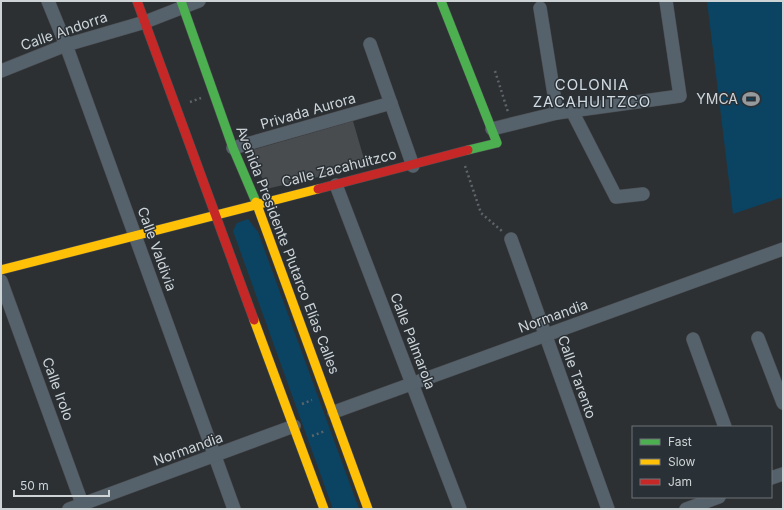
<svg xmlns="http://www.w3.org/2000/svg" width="784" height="510" font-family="Inter,sans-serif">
<rect width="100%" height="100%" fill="#2d3033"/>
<!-- green -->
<g fill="#0b4362">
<path d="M707 1H783V197L733 214Z"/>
<path d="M248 219 258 232 359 509H333L233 231 237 223Z"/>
</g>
<!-- building -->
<path fill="#494c4e" d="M353 121 366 166 266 189 252 150Z"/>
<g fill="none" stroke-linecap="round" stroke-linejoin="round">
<!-- street casing -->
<g stroke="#4b4d50" stroke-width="14">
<g id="street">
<path d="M48 1 66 45 234 509"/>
<path d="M540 8 557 113"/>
<path d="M370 44 413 166"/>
<path d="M1 71 66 45 145 22 199 1"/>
<path d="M572 111 616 197 643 194"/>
<path d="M492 129 557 113 680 96 666 1"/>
<path d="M233 148 391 103"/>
<path d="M336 185 460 509"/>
<path d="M511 239 608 509"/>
<path d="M1 281 84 509"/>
<path d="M758 338 783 403"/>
<path d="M693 339 725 427"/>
<path d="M334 412 783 249"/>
<path d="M771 478 783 474"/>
<path d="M69 509 294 426"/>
<path d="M686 509 719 497"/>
</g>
</g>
<!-- fast casing -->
<g stroke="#4b4d50" stroke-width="10">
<g id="fast">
<path d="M181 1 233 148 256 202"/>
<path d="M441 1 497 143 468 150"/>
</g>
</g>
<!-- slow casing -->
<g stroke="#4b4d50" stroke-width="10">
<g id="slow">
<path d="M256 202 368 509"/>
<path d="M1 270 318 189"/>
<path d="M254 320 324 509"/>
</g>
</g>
<!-- jam casing -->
<g stroke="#4b4d50" stroke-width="10">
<g id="jam">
<path d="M137 1 254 320"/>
<path d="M318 189 468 150"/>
</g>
</g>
<!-- path -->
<g stroke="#5d656a" stroke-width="2.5" stroke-dasharray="2 3" stroke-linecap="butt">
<path d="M495 71 508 112"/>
<path d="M190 102 201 98"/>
<path d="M465 166 481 213 503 232"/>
<path d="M302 404 312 400"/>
<path d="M312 436 325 431"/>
</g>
<!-- street -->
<use href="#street" stroke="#55616b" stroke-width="13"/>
<!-- fast -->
<use href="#fast" stroke="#4caf50" stroke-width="9"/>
<!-- slow -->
<use href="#slow" stroke="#ffc107" stroke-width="9"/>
<!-- jam -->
<use href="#jam" stroke="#c62828" stroke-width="9"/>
</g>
<!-- icons -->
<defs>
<g id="stadium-bare" transform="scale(1.38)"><path d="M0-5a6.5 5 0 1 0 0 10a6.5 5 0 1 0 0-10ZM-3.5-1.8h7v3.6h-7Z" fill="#969a9d" stroke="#2a3136" stroke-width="2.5" paint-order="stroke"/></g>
</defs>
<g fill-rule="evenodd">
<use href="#stadium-bare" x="751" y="99"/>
</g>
<g text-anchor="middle" stroke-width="3" stroke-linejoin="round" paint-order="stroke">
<!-- street labels -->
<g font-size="14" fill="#ced3d6" stroke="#2a3136">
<text transform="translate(64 31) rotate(-19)" y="5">Calle Andorra</text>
<text transform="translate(308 111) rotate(-16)" y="5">Privada Aurora</text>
<text transform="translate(339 168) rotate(-14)" y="5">Calle Zacahuitzco</text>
<text transform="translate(157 249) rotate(70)" y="5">Calle Valdivia</text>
<text transform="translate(288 250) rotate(69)" y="5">Avenida Presidente Plutarco Elías Calles</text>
<text transform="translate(553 316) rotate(-20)" y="5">Normandia</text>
<text transform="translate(413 341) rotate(69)" y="5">Calle Palmarola</text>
<text transform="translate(577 377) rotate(70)" y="5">Calle Tarento</text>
<text transform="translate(58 389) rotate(70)" y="5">Calle Irolo</text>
<text transform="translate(188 449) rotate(-20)" y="5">Normandia</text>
</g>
<!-- poi labels -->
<g font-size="14" fill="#ced3d6" stroke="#2a3136" text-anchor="end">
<text x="738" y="104">YMCA</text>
</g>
<!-- neighbourhood labels -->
<g font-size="15" letter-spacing="1" fill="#d2dae1" stroke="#2a3136">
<text x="592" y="90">COLONIA<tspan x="592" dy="17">ZACAHUITZCO</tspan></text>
</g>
</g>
<!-- border -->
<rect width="784" height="510" fill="none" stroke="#ced3d6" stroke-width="4"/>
<!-- legend -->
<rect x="632" y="426" width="140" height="72" fill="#2a3136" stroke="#6c7276"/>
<rect x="640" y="439" width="20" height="6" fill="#4caf50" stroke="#6c7276"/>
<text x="668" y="446" font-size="12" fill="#ced3d6">Fast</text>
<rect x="640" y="459" width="20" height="6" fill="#ffc107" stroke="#6c7276"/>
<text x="668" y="466" font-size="12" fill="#ced3d6">Slow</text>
<rect x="640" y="479" width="20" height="6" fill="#c62828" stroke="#6c7276"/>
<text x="668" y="486" font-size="12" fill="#ced3d6">Jam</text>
<!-- scale -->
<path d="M14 490v6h95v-6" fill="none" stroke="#ced3d6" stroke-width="2"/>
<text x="20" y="490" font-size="12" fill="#ced3d6" stroke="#2a3136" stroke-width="3" paint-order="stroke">50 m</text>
</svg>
